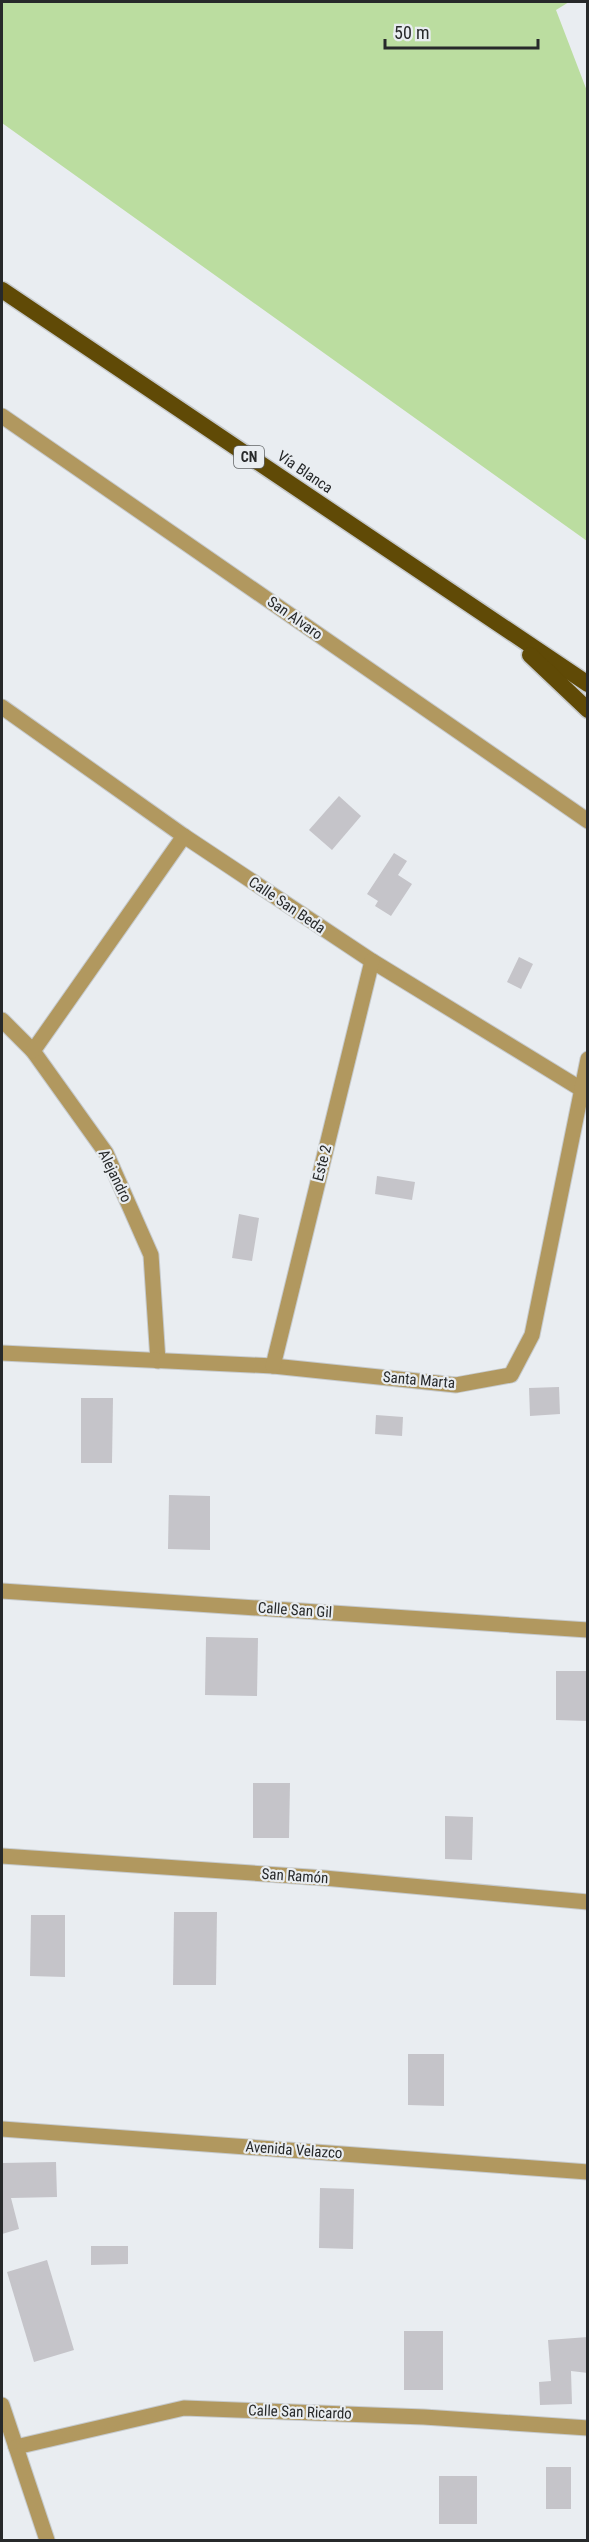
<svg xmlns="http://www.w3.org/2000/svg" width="589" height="2542" font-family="'Roboto Condensed',sans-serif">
<rect width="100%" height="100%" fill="#e9edf1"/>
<!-- green -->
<path fill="#bbdda0" d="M2 2H569L556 10 587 91V541L2 123Z"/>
<!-- building -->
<g fill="#c5c4c9">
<path d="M339 796 361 816 332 850 309 830Z"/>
<path d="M394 853 407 861 398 875 412 884 391 916 375 906 378 901 367 894Z"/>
<path d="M519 957 533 964 521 989 507 982Z"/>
<path d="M377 1176 415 1182 412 1200 375 1194Z"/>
<path d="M239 1214 259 1218 252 1261 232 1258Z"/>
<path d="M559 1387 560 1414 530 1416 529 1388Z"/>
<path d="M81 1398H113L112 1463H81Z"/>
<path d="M376 1415 403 1417 402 1436 375 1434Z"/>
<path d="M169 1495 210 1496V1550L168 1549Z"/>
<path d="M206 1637 258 1638 257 1696 205 1695Z"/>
<path d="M556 1671H588V1721L556 1720Z"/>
<path d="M253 1783H290L289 1838H253Z"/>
<path d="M445 1816 473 1817 472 1860 445 1859Z"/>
<path d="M174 1912H217L216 1985H173Z"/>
<path d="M31 1915H65V1977L30 1976Z"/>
<path d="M408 2054H444V2106L408 2105Z"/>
<path d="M56 2162 57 2197 11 2198 19 2229 2 2234V2163Z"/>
<path d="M320 2188 354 2189 353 2249 319 2248Z"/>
<path d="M91 2246H128V2264L91 2265Z"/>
<path d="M47 2260 74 2350 34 2362 7 2272Z"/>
<rect x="404" y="2331" width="39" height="59"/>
<path d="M588 2337V2373L571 2371 572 2404 540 2405 539 2382 551 2381 548 2340Z"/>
<rect x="546" y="2467" width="25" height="42"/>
<rect x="439" y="2476" width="38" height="48"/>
</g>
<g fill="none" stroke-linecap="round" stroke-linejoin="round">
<!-- minor casing -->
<g stroke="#c6cacd" stroke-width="17">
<g id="minor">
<path d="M2 416 588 821"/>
<path d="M2 707 184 836 372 961 581 1089"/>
<path d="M2 1020 33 1051 106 1153 151 1255 158 1361"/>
<path d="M33 1051 184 836"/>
<path d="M2 1353 273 1366 456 1385 511 1375 532 1335 588 1059"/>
<path d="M273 1366 372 961"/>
<path d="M2 1591 588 1630"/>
<path d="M2 1856 324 1878 588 1902"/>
<path d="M2 2129 588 2172"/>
<path d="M2 2405 47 2540"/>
<path d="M16 2447 184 2408 424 2417 588 2428"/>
</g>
</g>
<!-- trunk casing -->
<g stroke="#c6cacd" stroke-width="19">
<g id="trunk">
<path d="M2 290 588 684"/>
<path d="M530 655 588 710"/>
</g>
</g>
<!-- minor -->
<use href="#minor" stroke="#b1985f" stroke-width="15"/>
<!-- trunk -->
<use href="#trunk" stroke="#604a06" stroke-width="16"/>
</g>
<g text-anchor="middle" stroke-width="4.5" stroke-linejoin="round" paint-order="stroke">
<!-- shield labels -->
<rect fill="#e9edf1" stroke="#616466" stroke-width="1.5" x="234" y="446" width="30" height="22" rx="4.5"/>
<g font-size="14" font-weight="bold" fill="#27292a">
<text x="249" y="462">CN</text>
</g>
<!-- street labels -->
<g font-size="15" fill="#27292a" stroke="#e9edf1">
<text transform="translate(305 472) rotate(34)" y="5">Vía Blanca</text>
<text transform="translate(295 618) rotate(35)" y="5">San Alvaro</text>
<text transform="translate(287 905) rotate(34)" y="5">Calle San Beda</text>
<text transform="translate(322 1163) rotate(-76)" y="5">Este 2</text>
<text transform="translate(115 1176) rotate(64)" y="5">Alejandro</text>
<text transform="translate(419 1380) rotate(5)" y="5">Santa Marta</text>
<text transform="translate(295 1610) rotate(4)" y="5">Calle San Gil</text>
<text transform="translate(295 1876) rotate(4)" y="5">San Ramón</text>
<text transform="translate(294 2150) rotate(4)" y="5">Avenida Velazco</text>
<text transform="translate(300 2412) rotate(2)" y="5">Calle San Ricardo</text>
</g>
</g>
<!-- border -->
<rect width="589" height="2542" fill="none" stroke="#27292a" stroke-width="6"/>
<!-- scale -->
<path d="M385 39v9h153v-9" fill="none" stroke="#27292a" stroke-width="3"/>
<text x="394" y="39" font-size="18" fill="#27292a" stroke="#e9edf1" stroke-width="4.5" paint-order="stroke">50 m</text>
</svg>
